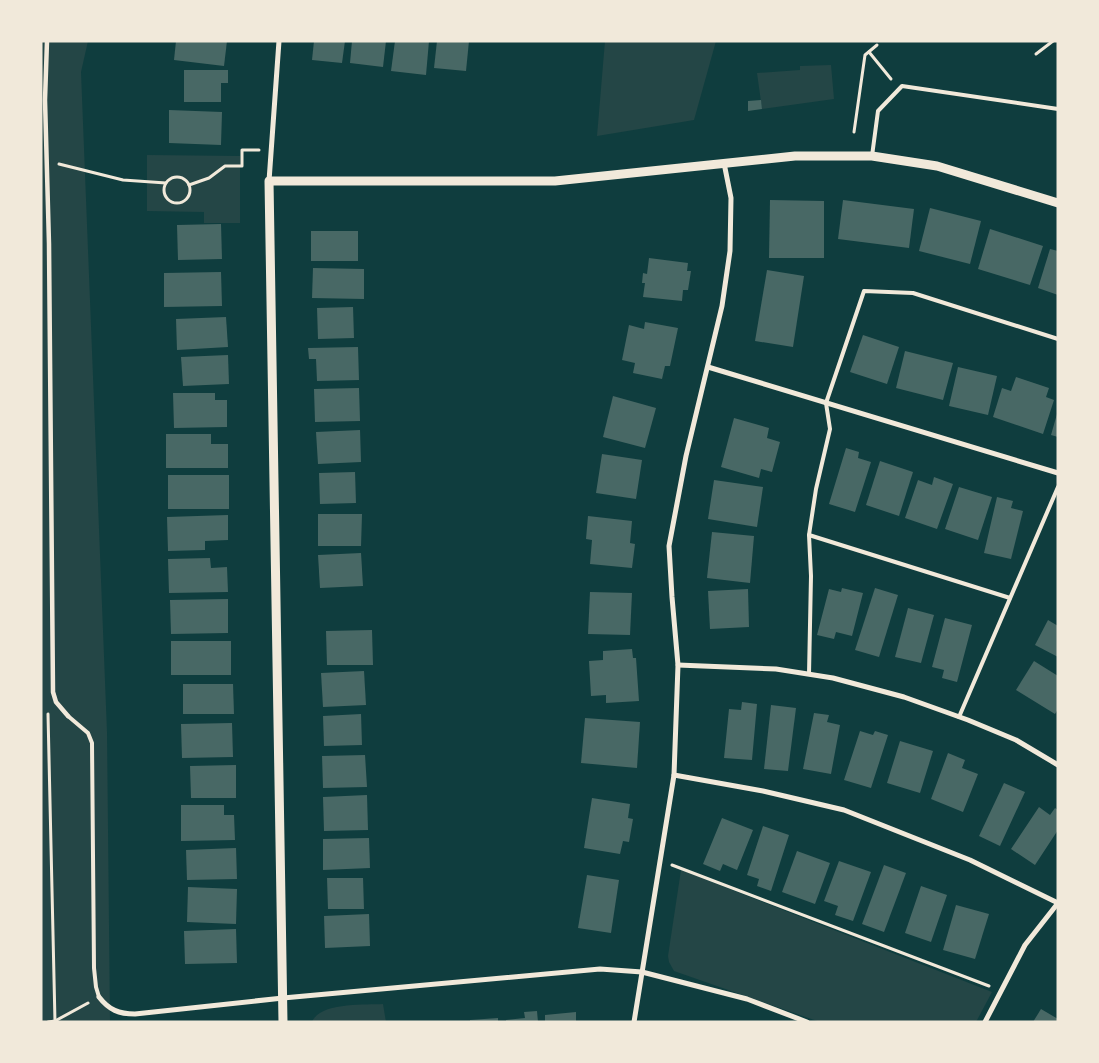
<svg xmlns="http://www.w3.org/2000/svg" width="1099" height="1063" font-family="Raleway,sans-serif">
<rect width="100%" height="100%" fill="#0f3d3e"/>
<!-- green -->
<g fill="#244646">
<path d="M41 41H88L81 72 107 732 110 1022H41Z"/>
<path d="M605 41H716L694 120 597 136Z"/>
<path d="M831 65 834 99 762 109 757 73 800 70V66Z"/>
<path d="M147 155 240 156V223H204V212L147 211Z"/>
<path d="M681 870 992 992 976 1022H820L674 971 669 962 668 956Z"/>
<path d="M383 1004 386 1022H312C320 1002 365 1005 383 1004Z"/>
</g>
<!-- building -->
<g fill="#486865">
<path d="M176 41H227L224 66 174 60Z"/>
<path d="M314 41H345L342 63 312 60Z"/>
<path d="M352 41H386L383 67 350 63Z"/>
<path d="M395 41H429L426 75 391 71Z"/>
<path d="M437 41H469L466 71 434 68Z"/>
<path d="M184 70H228V83H221V102H184Z"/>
<path d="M761 100 762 109 748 111V101Z"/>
<path d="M169 110 222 112 221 145 169 143Z"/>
<path d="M770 200 824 201V258H769Z"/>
<path d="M843 200 914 209 909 248 838 239Z"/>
<path d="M930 208 981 221 970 264 919 251Z"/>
<path d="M221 224 222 259 178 260 177 225Z"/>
<path d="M990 229 1043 246 1030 285 978 269Z"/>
<rect x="311" y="231" width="47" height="30"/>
<path d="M1050 249 1058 251V295L1038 288Z"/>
<path d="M649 258 688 263 687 271H691L688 290H683L682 301 643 297 645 283H642L643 273 647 274Z"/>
<path d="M313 268 364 269V299L312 298Z"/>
<path d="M767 270 804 276 793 347 755 341Z"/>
<path d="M221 272 222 306 164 307V273Z"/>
<path d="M353 307 354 338 318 339 317 308Z"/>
<path d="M226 317 228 347 177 350 176 319Z"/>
<path d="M645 322 678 328 670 366H665L662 379 633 373 635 363 622 360 629 325 644 329Z"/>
<path d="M863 335 899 347 887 384 850 372Z"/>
<path d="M358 347 359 380 317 381 316 359H309L308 348Z"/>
<path d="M905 351 953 363 943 400 896 388Z"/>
<path d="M228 355 229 384 183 386 181 357Z"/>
<path d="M958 367 997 376 988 415 949 406Z"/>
<path d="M1016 377 1049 388 1046 397 1054 400 1043 434 993 417 1002 388 1011 391Z"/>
<path d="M359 388 360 421 315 422 314 389Z"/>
<path d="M173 393H215V400H227V427L174 428Z"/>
<path d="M613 396 656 408 645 448 603 437Z"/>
<path d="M1057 414H1058V437L1051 435Z"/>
<path d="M734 418 769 428 767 438 780 442 772 472 761 469 759 478 721 467Z"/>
<path d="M360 430 361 462 318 464 316 432Z"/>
<path d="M166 434H211V444H228V468H166Z"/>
<path d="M846 448 859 452 858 458 871 462 855 512 829 504Z"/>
<path d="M602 454 642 460 636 499 596 493Z"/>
<path d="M880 461 913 472 899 516 866 505Z"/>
<path d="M355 472 356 503 320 504 319 473Z"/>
<rect x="168" y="475" width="61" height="34"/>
<path d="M934 477 953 484 937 529 905 518 918 480 932 485Z"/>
<path d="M714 480 763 487 757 527 708 519Z"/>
<path d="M959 487 992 497 978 540 945 529Z"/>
<path d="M997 497 1013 501 1011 508 1023 511 1011 559 984 553Z"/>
<path d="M318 514H362L361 546H318Z"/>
<path d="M228 515V540L205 541V550L168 551 167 517Z"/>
<path d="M588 516 632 521 630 543 635 544 632 568 590 564 592 540 586 539Z"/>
<path d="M712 532 754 536 750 583 707 578Z"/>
<path d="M361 553 363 586 320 588 318 555Z"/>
<path d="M210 558 211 568 227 567 228 592 169 593 168 559Z"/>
<path d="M842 588 863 593 852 636 836 632 834 639 817 635 829 589 841 592Z"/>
<path d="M875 588 898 595 879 657 855 650Z"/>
<path d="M748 589 749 627 710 629 708 591Z"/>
<path d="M590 592 632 593 630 635 588 634Z"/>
<path d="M228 599V633L171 634 170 600Z"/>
<path d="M908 608 934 615 921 663 895 657Z"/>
<path d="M945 618 972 625 957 682 942 678 944 670 932 667Z"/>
<path d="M1048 620 1058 626V657L1035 645Z"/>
<path d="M372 630 373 665H327L326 631Z"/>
<rect x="171" y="641" width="60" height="34"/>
<path d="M632 649 633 658H636L639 701 606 703V695L591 696 589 661 603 660V651Z"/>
<path d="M1034 661 1058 676V709L1055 714 1016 690Z"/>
<path d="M364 671 366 705 323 707 321 673Z"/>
<path d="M183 684H233L234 714H183Z"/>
<path d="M742 702 757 704 752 760 724 758 729 709 741 710Z"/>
<path d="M771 705 796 708 788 771 764 769Z"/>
<path d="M814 713 829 715 827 722 840 725 831 774 803 769Z"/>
<path d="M361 714 362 745 324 746 323 716Z"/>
<path d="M585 718 640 722 637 768 581 763Z"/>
<path d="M232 723 233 757 182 758 181 724Z"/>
<path d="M860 731 873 735 875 731 888 735 871 788 844 780Z"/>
<path d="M900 741 933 751 920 793 887 783Z"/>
<path d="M948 753 965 760 962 768 978 774 963 812 931 799Z"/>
<path d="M365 755 367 787 323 788 322 756Z"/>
<path d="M236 765V798H191L190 766Z"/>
<path d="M1004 783 1025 792 1000 846 979 836Z"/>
<path d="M367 795 368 830 324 831 323 797Z"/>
<path d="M592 798 630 804 628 818 633 819 629 842 623 841 620 854 584 848Z"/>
<path d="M181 805H224V815H234L235 840 181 841Z"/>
<path d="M1039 807 1050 815 1055 808 1058 810V830L1035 865 1011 849Z"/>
<path d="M722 818 753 830 737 870 723 864 720 871 703 864Z"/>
<path d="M763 826 789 835 771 891 757 886 759 879 747 875Z"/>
<path d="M369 838 370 868 323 870V839Z"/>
<path d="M236 848 237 879 187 880 186 850Z"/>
<path d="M797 851 830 863 815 904 782 892Z"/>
<path d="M839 861 871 872 853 921 835 915 838 906 824 901Z"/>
<path d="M884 865 906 873 884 932 862 924Z"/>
<path d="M587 875 619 880 611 933 578 928Z"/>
<path d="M327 878H363L364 909H328Z"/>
<path d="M921 886 947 895 931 942 905 933Z"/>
<path d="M188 887 237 889 236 924 187 922Z"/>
<path d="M956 905 989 914 975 959 943 950Z"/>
<path d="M369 914 370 946 325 948 324 916Z"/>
<path d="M236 929 237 963 185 964 184 931Z"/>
<path d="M1041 1009 1058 1019V1022H1033Z"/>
<path d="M537 1011 538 1022H506V1020L525 1018 524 1012Z"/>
<path d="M576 1012V1022H545V1015Z"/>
<path d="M498 1018V1022H470V1020Z"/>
</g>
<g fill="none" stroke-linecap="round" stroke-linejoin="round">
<!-- path -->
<g stroke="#f1e9da" stroke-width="3">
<path d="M869 52 891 79"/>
<path d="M1036 54 1053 41"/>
<path d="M854 132 865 55 877 45"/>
<path d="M59 164 123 180 166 183"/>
<circle cx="177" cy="190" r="13"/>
<path d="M189 185 209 178 225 166H242V150H259"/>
<path d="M48 714 55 1022"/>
<path d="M672 865 989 986"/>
<path d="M48 1022 55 1021 88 1003"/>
</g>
<!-- service -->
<g stroke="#f1e9da" stroke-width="4">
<path d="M872 156 878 111 902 86 1058 109"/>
<path d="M809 535 1010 598"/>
<path d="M809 674 811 576 809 535 816 489 830 429 826 403 864 291 913 293 1058 339"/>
<path d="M68 716 88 733 92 743 94 968 96 987 99 997"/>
<path d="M959 717 1058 487"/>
</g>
<!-- pedestrian -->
<path stroke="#f1e9da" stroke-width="4.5" d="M47 41 45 100 49 244 53 692 56 702 68 716"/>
<!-- minor -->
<g stroke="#f1e9da" stroke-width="5">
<path d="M269 181 279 41"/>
<path d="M708 367 1058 473"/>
<path d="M678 665 776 669 833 678 904 697 968 720 1016 740 1058 765"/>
<path d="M674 775 763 791 844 810 970 860 1058 903"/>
<path d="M99 997C109 1010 119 1014 135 1014L283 998 600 969 642 972 747 999 807 1022"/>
<path d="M634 1022 674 775 678 665 672 597 669 546 686 456 722 306 730 251 731 198 724 163"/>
<path d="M985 1022 1025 945 1058 903"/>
</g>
<!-- tertiary -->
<path stroke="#f1e9da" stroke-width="9" d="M283 1022 269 181H555L795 156H872L937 166 1058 203"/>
</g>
<!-- border -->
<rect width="1099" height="1063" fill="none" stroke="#f1e9da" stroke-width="85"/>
</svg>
